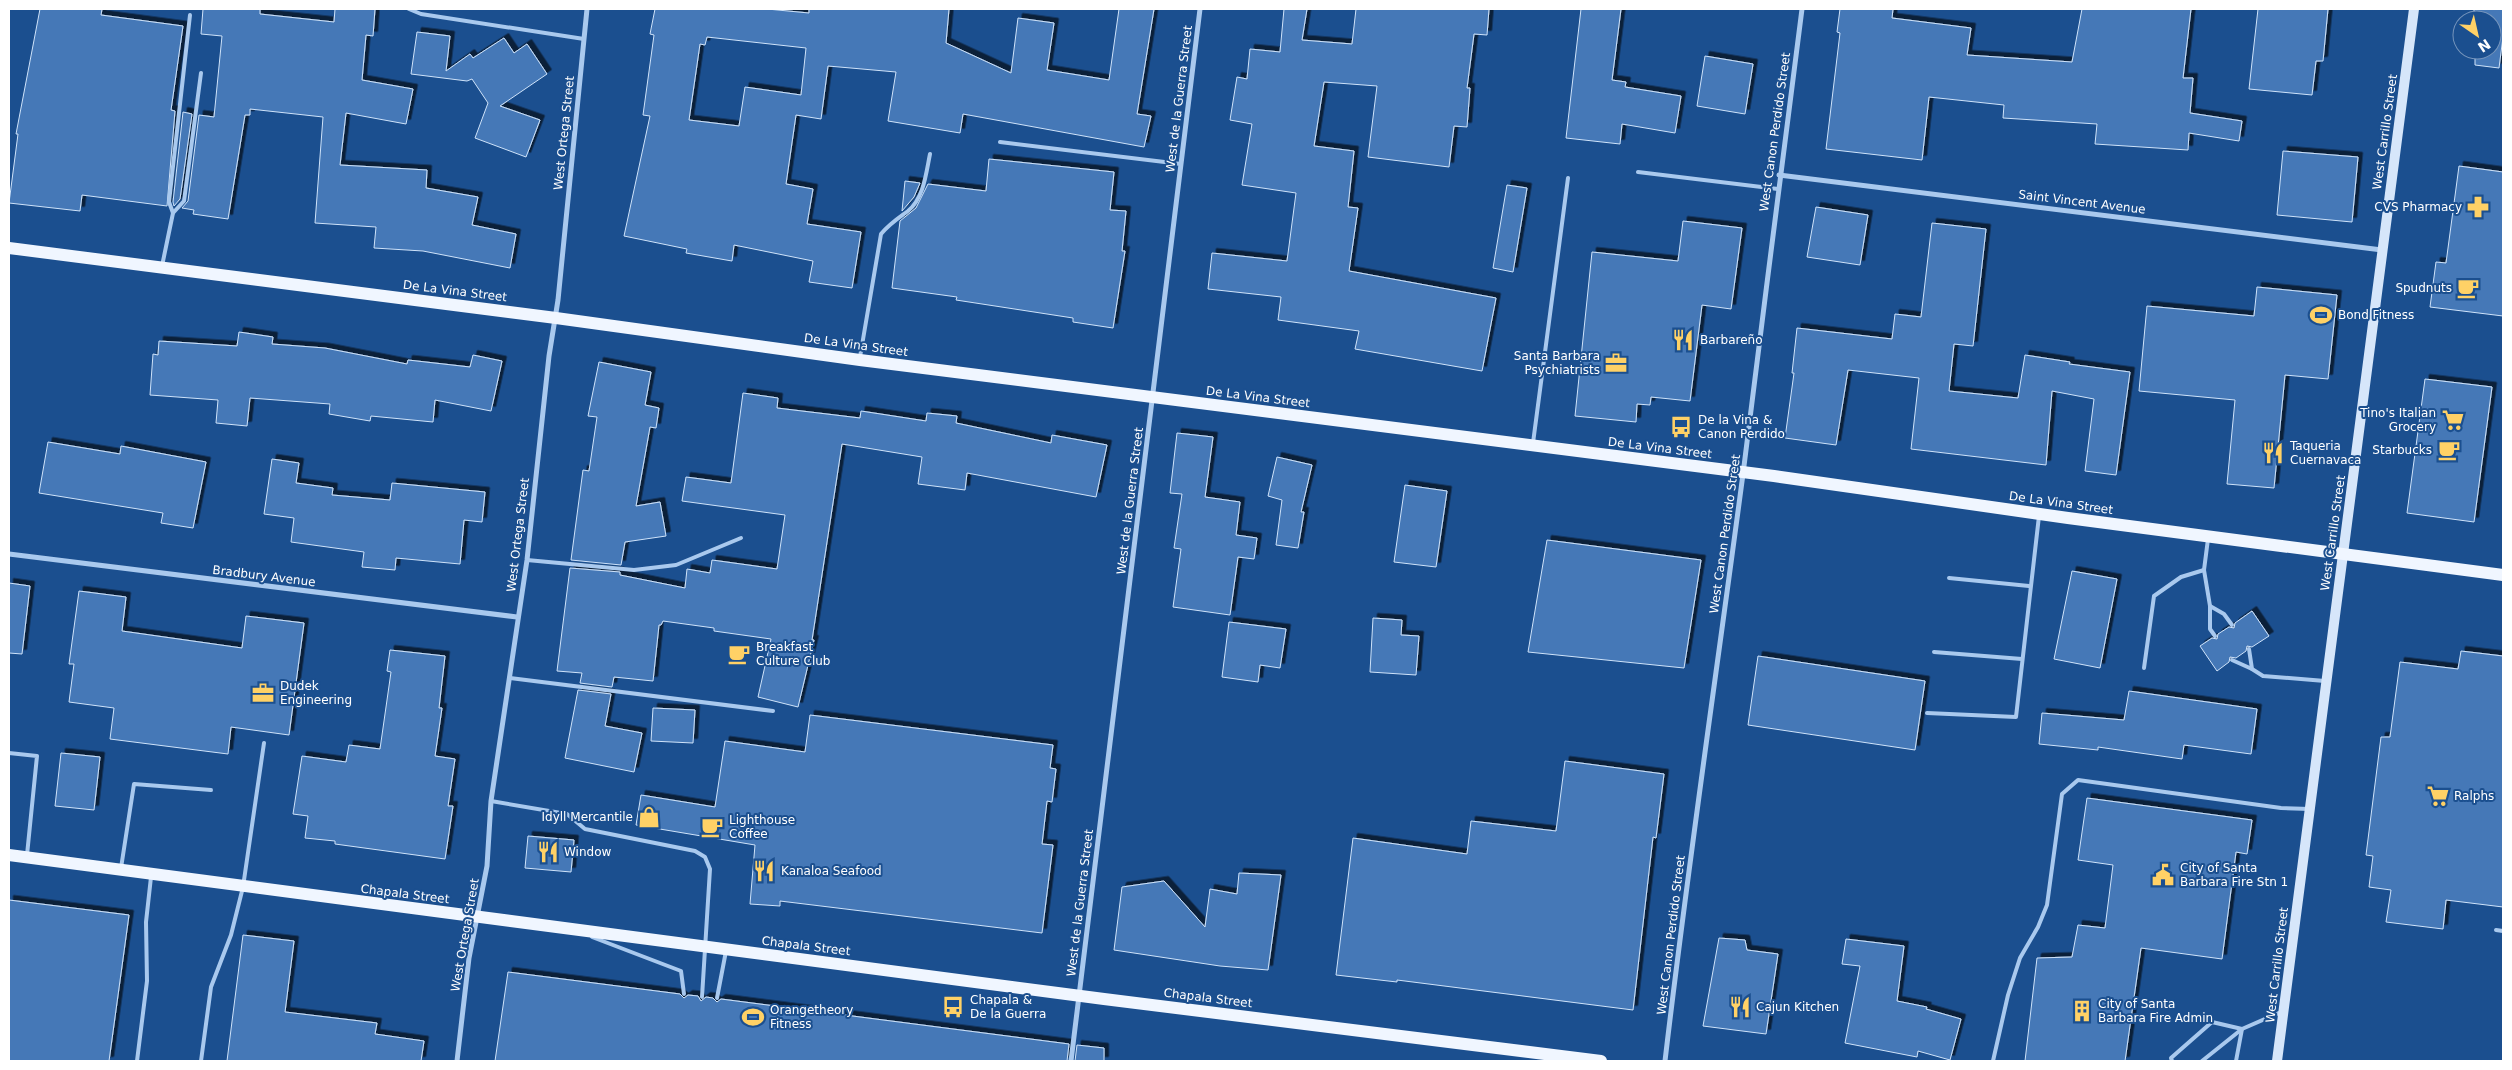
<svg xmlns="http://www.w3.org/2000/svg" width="2512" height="1070" font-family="'DejaVu Sans',sans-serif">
<defs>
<filter id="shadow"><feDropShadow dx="4.5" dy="-4.5" stdDeviation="0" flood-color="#0009"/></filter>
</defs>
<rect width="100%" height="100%" fill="#1b4f8f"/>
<!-- building -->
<g fill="#4478b7" stroke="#cfe3fa" fill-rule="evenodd" filter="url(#shadow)">
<path d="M40 9H102L101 15 183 26 171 110 175 111 167 206 82 195 80 211 9 203 18 134H16Z"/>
<path d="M203 9H260V14L334 22 335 9H375L373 36 366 35 362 80 413 89 406 124 346 113 340 165 427 170 426 188 478 197 472 225 516 234 510 268 423 251 374 248 376 227 315 223 323 117 250 109V115H245L228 219 193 214 194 210 182 208 188 201 199 115 214 117 222 36 201 34Z"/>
<path d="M655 9H767L809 13V9H949L946 43 1011 73 1018 18 1054 23 1047 70 1109 80 1119 9H1154L1137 114 1151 116 1144 147 963 114 960 133 888 121 896 72 828 66 821 119 796 115 786 184 813 189 807 224 861 232 852 288 809 282 813 261 734 245 732 261 686 253 687 249 624 236 650 116 643 115 654 35 650 34ZM707 37 806 48 801 95 745 87 739 126 689 120 700 44 705 45Z"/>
<path d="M1284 9H1307L1302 40 1352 44 1356 9H1489L1487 35 1474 34 1467 88H1470L1467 127 1454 126 1449 167 1368 157 1377 86 1324 82 1314 146 1354 151 1348 207 1358 208 1349 271 1496 298 1482 371 1355 349 1359 331 1278 320 1281 297 1208 289 1212 253 1287 261 1296 193 1242 185 1252 124 1230 120 1237 77 1247 79 1250 49 1280 52Z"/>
<path d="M1581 9H1621L1612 80 1626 82 1625 87 1681 96 1675 133 1622 124 1620 144 1566 138Z"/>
<path d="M1840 9H1893L1892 18 1971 28 1967 55 2072 62 2082 9H2191L2183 78H2193L2190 113 2242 121 2239 141 2189 133 2188 150 2095 144 2097 124 2003 118 2004 105 1929 97 1922 160 1826 149 1840 33 1837 32Z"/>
<path d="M2258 9H2328L2323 61H2316L2312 95 2249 89Z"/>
<path d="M2474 9H2503V37L2499 68 2475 65V50H2492V20H2474Z"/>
<path d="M417 32 450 36 446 71 470 54 473 58 504 38 514 53 527 44 547 74 500 106 540 120 526 157 475 138 488 103 472 79 467 81 411 74Z"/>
<path d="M1705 56 1753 64 1745 114 1697 106Z"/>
<path d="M183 112 192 114 180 199 174 206 173 202Z"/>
<path d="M2283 151 2358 157 2352 222 2277 215Z"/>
<path d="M989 159 1114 172 1110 210 1126 211 1122 251H1125L1113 328 1073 322V318L956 300 957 297 892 288 900 221 916 208 928 184 986 191Z"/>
<path d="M2459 166 2503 172V316L2430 307 2436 262 2446 263Z"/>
<path d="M905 181 920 183 914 197 902 211Z"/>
<path d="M1507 185 1527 188 1513 272 1493 268Z"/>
<path d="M1816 207 1868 215 1860 265 1807 257Z"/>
<path d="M1683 221 1742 228 1731 309 1702 305 1690 401 1651 397 1650 405 1637 404 1636 422 1575 416 1592 252 1678 261Z"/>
<path d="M1932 223 1986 229 1973 346 1954 344 1949 391 2018 398 2025 355 2070 362 2069 364 2130 372 2116 475 2085 471 2094 399 2052 391 2046 465 1911 449 1919 378 1848 370 1836 445 1785 438 1794 373H1792L1797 328 1892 339 1895 314 1921 317Z"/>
<path d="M2257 287 2337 295 2328 379 2285 375 2274 488 2227 484 2235 400 2139 391 2147 306 2254 316Z"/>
<path d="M239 332 273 337 272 344 325 348 407 364 408 360 470 367 473 355 502 361 491 411 435 400 433 422 371 416 370 421 329 414 330 404 250 398 247 426 216 423 218 400 150 395 153 354 158 355 159 341 237 346Z"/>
<path d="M599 362 651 372 645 405 659 408 656 428 650 427 636 506 660 502 666 536 625 542 621 565 571 560 583 470 589 471 597 417 588 416Z"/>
<path d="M2425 379 2492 387 2474 522 2407 513Z"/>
<path d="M743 393 778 398 777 408 860 418 861 411 926 421 927 413 957 416 956 423 1051 443 1052 435 1107 445 1096 497 967 473 965 490 918 484 922 457 842 444 812 640H814L798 707 758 697 771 639 714 631V628L663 621 661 625H659L653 681 614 677 612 687 580 683 582 673 557 671 570 568 620 572V575L685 588 687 569 710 573 712 560 777 569 785 515 682 501 686 477 731 483Z"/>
<path d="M1177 433 1213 437 1205 497 1240 502 1236 535 1257 538 1254 559 1238 557 1230 615 1173 607 1181 549 1174 548 1182 494 1170 493Z"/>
<path d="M48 442 120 454 121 446 206 462 193 528 161 523 163 513 39 493Z"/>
<path d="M1277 457 1312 465 1301 512H1304L1298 548 1276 545 1282 500 1268 496Z"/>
<path d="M272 459 299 463 296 483 333 488 332 495 390 500 392 483 485 492 482 522 464 520 460 564 396 558 395 570 362 567 364 552 291 542 294 518 264 514Z"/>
<path d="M1405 485 1447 491 1436 567 1394 562Z"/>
<path d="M1547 540 1701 560 1684 668 1528 652Z"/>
<path d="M2072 571 2117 579 2100 668 2054 659Z"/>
<path d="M9 583 30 586 22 654 9 653Z"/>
<path d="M79 591 126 597 122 631 242 648 246 616 304 623 289 735 231 727 228 754 110 739 114 708 69 702 74 664H69Z"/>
<path d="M2252 611 2269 636 2252 647 2247 646 2246 651 2236 658 2230 657 2229 662 2217 671 2200 646 2212 638 2217 639 2218 634 2229 627 2234 628 2235 623Z"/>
<path d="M1373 618 1402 620 1401 635 1419 636 1416 675 1370 672Z"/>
<path d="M1229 622 1286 629 1280 668 1260 665 1258 682 1222 677Z"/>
<path d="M390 650 445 656 439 708H442L435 756 455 759 448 806H453L445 859 335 844V841L305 838 308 816 293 814 302 756 346 762 349 745 380 749 391 672 387 671Z"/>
<path d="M2461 651 2503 656V907L2446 900 2443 929 2386 922 2391 890 2369 887 2373 856 2366 855 2381 737H2390L2400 662 2458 669Z"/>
<path d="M1758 656 1925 681 1915 750 1748 725Z"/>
<path d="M578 690 611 694 605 726 642 733 634 772 565 758Z"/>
<path d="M2129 691 2257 709 2251 754 2184 745 2182 759 2098 747V750L2039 744 2042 713 2124 720Z"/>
<path d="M653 708 695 710 693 743 651 741Z"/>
<path d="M810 715 1053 745 1050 768 1056 769 1052 802 1047 801 1042 844 1053 845 1042 933 780 901V906L750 904 755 845 636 825 641 795 715 807 725 741 805 752Z"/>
<path d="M61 753 100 757 94 810 55 806Z"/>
<path d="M1565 761 1664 774 1656 838 1653 837 1633 1010 1397 980V982L1336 975 1353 838 1467 854 1471 821 1556 831Z"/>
<path d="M2087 798 2252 820 2247 854 2236 852 2222 959 2141 948 2125 1061H2025L2037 958 2072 957 2078 925 2105 928 2113 865 2078 860Z"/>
<path d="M528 836 574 840 571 872 525 868Z"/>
<path d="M1239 873 1281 875 1268 970 1220 966 1114 950 1122 887 1164 881 1205 927 1210 889 1237 894Z"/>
<path d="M9 900 129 915 109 1061H9Z"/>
<path d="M243 935 294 941 285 1012 377 1023 375 1034 424 1041 421 1061H227Z"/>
<path d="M1719 938 1745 940 1747 950 1778 954 1766 1034 1703 1026Z"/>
<path d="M1846 939 1904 946 1897 1001 1927 1007 1926 1009 1961 1019 1950 1060 1918 1051 1917 1057 1845 1043 1860 966 1842 964Z"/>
<path d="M508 972 680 994 684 998 688 995 698 996 701 1001 706 997 713 998 717 1002 721 999 1069 1044 1067 1061H495Z"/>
<path d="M1077 1045 1104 1048V1061H1075Z"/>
</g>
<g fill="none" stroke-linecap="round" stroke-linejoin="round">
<!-- lane -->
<g stroke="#a9c9ee" stroke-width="4">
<path d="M409 9 421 14 584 39"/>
<path d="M1000 142 1181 164"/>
<path d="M1638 172 1778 189"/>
<path d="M173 213 169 202 190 15"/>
<path d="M162 266 173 213 184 201 201 73"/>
<path d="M860 357 881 234C889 224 897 219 908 211 924 198 926 173 930 154"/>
<path d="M1533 443 1568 178"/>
<path d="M2208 539 2204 570 2210 606 2224 614 2232 625"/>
<path d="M527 560 634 570 676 565 741 538"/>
<path d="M1949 578 2029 586"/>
<path d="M2210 606V629L2215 636"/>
<path d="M2249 649 2252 669 2263 676 2325 681"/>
<path d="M1934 652 2022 659"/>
<path d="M2232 660 2252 669"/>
<path d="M2144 668 2154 596 2181 577 2204 570"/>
<path d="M510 678 773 711"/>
<path d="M1927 713 2016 717 2039 516"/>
<path d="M9 753 37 756 27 855"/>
<path d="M491 801 567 814 585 829 695 851 705 857 710 869 702 997"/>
<path d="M121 868 134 784 211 790"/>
<path d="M2496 930 2503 931"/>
<path d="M592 937 681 971 684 994"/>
<path d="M717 998 726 951"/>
<path d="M137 1061 147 981 146 922 151 877"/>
<path d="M201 1061 211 987 231 935 243 887 264 743"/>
<path d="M1993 1061 2008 995 2020 958 2038 927 2047 905 2062 794 2078 780 2281 808 2310 809"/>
<path d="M2172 1061 2171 1058 2212 1022 2242 1029 2236 1061"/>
<path d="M2202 1061 2242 1029 2281 1012"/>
</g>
<!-- street -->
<g stroke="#a9c9ee" stroke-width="5">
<path d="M1779 175 2382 250"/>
<path d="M9 554 517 617"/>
<path d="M457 1061 469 958 487 866 491 801 527 560 549 356 558 300 587 9"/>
<path d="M1071 1061 1200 9"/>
<path d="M1665 1061C1688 865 1717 670 1743 474 1763 319 1781 164 1802 9"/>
</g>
<!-- secondary -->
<path stroke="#d6e6fa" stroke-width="10" d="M2277 1061 2414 9"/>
<!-- primary -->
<g stroke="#f0f6ff" stroke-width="12">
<path d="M9 248 556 318 860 360 1774 476 2068 518 2503 575"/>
<path d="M9 855 1104 999 1601 1061"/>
</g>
</g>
<!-- icons -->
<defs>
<g id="pharmacy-bare" transform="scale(1.725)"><path d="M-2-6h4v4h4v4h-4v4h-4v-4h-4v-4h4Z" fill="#ffd166" stroke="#1b4f8f" stroke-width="2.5" paint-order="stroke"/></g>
<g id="cafe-bare" transform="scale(1.725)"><path d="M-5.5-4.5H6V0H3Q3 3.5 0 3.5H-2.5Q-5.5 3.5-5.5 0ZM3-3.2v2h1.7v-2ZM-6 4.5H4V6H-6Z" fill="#ffd166" stroke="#1b4f8f" stroke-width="2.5" paint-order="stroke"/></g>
<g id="stadium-bare" transform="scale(1.725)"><path d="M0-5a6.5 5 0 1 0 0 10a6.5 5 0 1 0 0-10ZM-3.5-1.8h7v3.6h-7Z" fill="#ffd166" stroke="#1b4f8f" stroke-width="2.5" paint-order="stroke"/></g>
<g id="restaurant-bare" transform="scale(1.725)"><path d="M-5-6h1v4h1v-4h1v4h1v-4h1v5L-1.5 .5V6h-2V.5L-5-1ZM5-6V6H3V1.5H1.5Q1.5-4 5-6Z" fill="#ffd166" stroke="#1b4f8f" stroke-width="2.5" paint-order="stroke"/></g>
<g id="office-bare" transform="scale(1.725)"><path d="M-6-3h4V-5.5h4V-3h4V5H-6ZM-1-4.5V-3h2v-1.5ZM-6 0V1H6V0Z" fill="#ffd166" stroke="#1b4f8f" stroke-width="2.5" paint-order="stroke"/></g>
<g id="supermarket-bare" transform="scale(1.725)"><path d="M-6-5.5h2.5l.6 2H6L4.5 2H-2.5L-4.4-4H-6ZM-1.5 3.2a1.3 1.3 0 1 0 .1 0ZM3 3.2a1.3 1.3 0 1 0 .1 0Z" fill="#ffd166" stroke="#1b4f8f" stroke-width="2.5" paint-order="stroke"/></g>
<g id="bus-bare" transform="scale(1.725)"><path d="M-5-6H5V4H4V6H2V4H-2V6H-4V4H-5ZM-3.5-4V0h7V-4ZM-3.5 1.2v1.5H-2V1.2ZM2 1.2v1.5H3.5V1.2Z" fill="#ffd166" stroke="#1b4f8f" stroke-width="2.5" paint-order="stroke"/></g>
<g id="shop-bare" transform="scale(1.725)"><path d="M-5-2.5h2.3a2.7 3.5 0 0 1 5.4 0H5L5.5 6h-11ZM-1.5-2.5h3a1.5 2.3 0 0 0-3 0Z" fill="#ffd166" stroke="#1b4f8f" stroke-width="2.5" paint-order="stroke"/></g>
<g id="civic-bare" transform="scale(1.725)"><path d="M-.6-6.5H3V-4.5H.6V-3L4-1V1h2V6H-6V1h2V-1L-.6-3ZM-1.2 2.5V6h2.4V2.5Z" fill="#ffd166" stroke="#1b4f8f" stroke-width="2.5" paint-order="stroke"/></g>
<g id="building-bare" transform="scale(1.725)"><path d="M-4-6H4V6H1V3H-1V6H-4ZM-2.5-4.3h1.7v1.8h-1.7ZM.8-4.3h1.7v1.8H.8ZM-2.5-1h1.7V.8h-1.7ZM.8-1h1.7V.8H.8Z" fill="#ffd166" stroke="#1b4f8f" stroke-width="2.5" paint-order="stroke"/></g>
</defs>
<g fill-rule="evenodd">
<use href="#pharmacy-bare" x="2478" y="207"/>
<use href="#cafe-bare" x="2468" y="288"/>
<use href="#stadium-bare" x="2321" y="315"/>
<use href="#restaurant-bare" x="1683" y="340"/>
<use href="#office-bare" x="1616" y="363"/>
<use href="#supermarket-bare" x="2453" y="420"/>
<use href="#bus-bare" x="1681" y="427"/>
<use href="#cafe-bare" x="2449" y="450"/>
<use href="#restaurant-bare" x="2273" y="453"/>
<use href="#cafe-bare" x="739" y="654"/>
<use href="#office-bare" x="263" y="693"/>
<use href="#supermarket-bare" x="2438" y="796"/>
<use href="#shop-bare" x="649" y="817"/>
<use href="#cafe-bare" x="712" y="827"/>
<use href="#restaurant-bare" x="548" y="852"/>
<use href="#restaurant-bare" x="764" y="871"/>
<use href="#civic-bare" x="2163" y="875"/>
<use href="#bus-bare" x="953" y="1007"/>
<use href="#restaurant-bare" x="1740" y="1007"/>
<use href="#building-bare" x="2082" y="1011"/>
<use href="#stadium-bare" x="753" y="1017"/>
</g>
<g text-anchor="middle" stroke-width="4" stroke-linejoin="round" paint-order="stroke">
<!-- street labels -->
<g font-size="12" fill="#fff" stroke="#1b4f8f">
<text transform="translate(1179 99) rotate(-83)" y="4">West de la Guerra Street</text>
<text transform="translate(1775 132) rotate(-82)" y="4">West Canon Perdido Street</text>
<text transform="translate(2385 132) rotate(-82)" y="4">West Carrillo Street</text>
<text transform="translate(564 133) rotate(-84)" y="4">West Ortega Street</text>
<text transform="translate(2082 202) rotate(7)" y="4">Saint Vincent Avenue</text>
<text transform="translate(455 291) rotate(7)" y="4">De La Vina Street</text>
<text transform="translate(856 345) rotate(8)" y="4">De La Vina Street</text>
<text transform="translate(1258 397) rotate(7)" y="4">De La Vina Street</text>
<text transform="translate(1660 448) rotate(7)" y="4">De La Vina Street</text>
<text transform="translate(1130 501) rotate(-83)" y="4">West de la Guerra Street</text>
<text transform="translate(2061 503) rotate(8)" y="4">De La Vina Street</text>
<text transform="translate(2333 533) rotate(-82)" y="4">West Carrillo Street</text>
<text transform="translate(1725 534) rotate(-82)" y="4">West Canon Perdido Street</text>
<text transform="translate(518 535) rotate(-83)" y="4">West Ortega Street</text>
<text transform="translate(264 576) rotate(7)" y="4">Bradbury Avenue</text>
<text transform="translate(405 894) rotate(7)" y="4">Chapala Street</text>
<text transform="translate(1080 903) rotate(-83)" y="4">West de la Guerra Street</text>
<text transform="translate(465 935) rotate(-80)" y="4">West Ortega Street</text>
<text transform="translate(1671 935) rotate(-83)" y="4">West Canon Perdido Street</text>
<text transform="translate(806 946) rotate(7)" y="4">Chapala Street</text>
<text transform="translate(2277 965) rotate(-83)" y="4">West Carrillo Street</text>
<text transform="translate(1208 998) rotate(7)" y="4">Chapala Street</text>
</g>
<!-- poi labels -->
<g font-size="12" fill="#fff" stroke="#1b4f8f" text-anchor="start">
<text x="2462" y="211" text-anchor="end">CVS Pharmacy</text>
<text x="2452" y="292" text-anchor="end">Spudnuts</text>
<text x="2338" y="319">Bond Fitness</text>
<text x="1700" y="344">Barbareño</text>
<text x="1600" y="360" text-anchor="end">Santa Barbara<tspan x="1600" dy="14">Psychiatrists</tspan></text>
<text x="2436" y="417" text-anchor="end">Tino's Italian<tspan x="2436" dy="14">Grocery</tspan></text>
<text x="1698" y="424">De la Vina &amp;<tspan x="1698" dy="14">Canon Perdido</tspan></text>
<text x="2290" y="450">Taqueria<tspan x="2290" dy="14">Cuernavaca</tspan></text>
<text x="2432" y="454" text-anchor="end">Starbucks</text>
<text x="756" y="651">Breakfast<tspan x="756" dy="14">Culture Club</tspan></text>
<text x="280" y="690">Dudek<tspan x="280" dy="14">Engineering</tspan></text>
<text x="2454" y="800">Ralphs</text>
<text x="633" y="821" text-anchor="end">Idyll Mercantile</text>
<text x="729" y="824">Lighthouse<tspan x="729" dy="14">Coffee</tspan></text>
<text x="564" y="856">Window</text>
<text x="2180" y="872">City of Santa<tspan x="2180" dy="14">Barbara Fire Stn 1</tspan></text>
<text x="781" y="875">Kanaloa Seafood</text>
<text x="970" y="1004">Chapala &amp;<tspan x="970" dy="14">De la Guerra</tspan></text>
<text x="2098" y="1008">City of Santa<tspan x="2098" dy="14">Barbara Fire Admin</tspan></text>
<text x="1756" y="1011">Cajun Kitchen</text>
<text x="770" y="1014">Orangetheory<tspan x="770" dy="14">Fitness</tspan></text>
</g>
</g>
<!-- border -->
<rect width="2512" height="1070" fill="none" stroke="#ffffff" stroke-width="20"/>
<!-- north arrow -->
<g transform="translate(2477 35) rotate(146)"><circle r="24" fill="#1b4f8f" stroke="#7695bc"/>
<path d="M0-4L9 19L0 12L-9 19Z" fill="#ffd166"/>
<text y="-8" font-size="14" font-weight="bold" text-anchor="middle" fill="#ffffff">N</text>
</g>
</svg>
